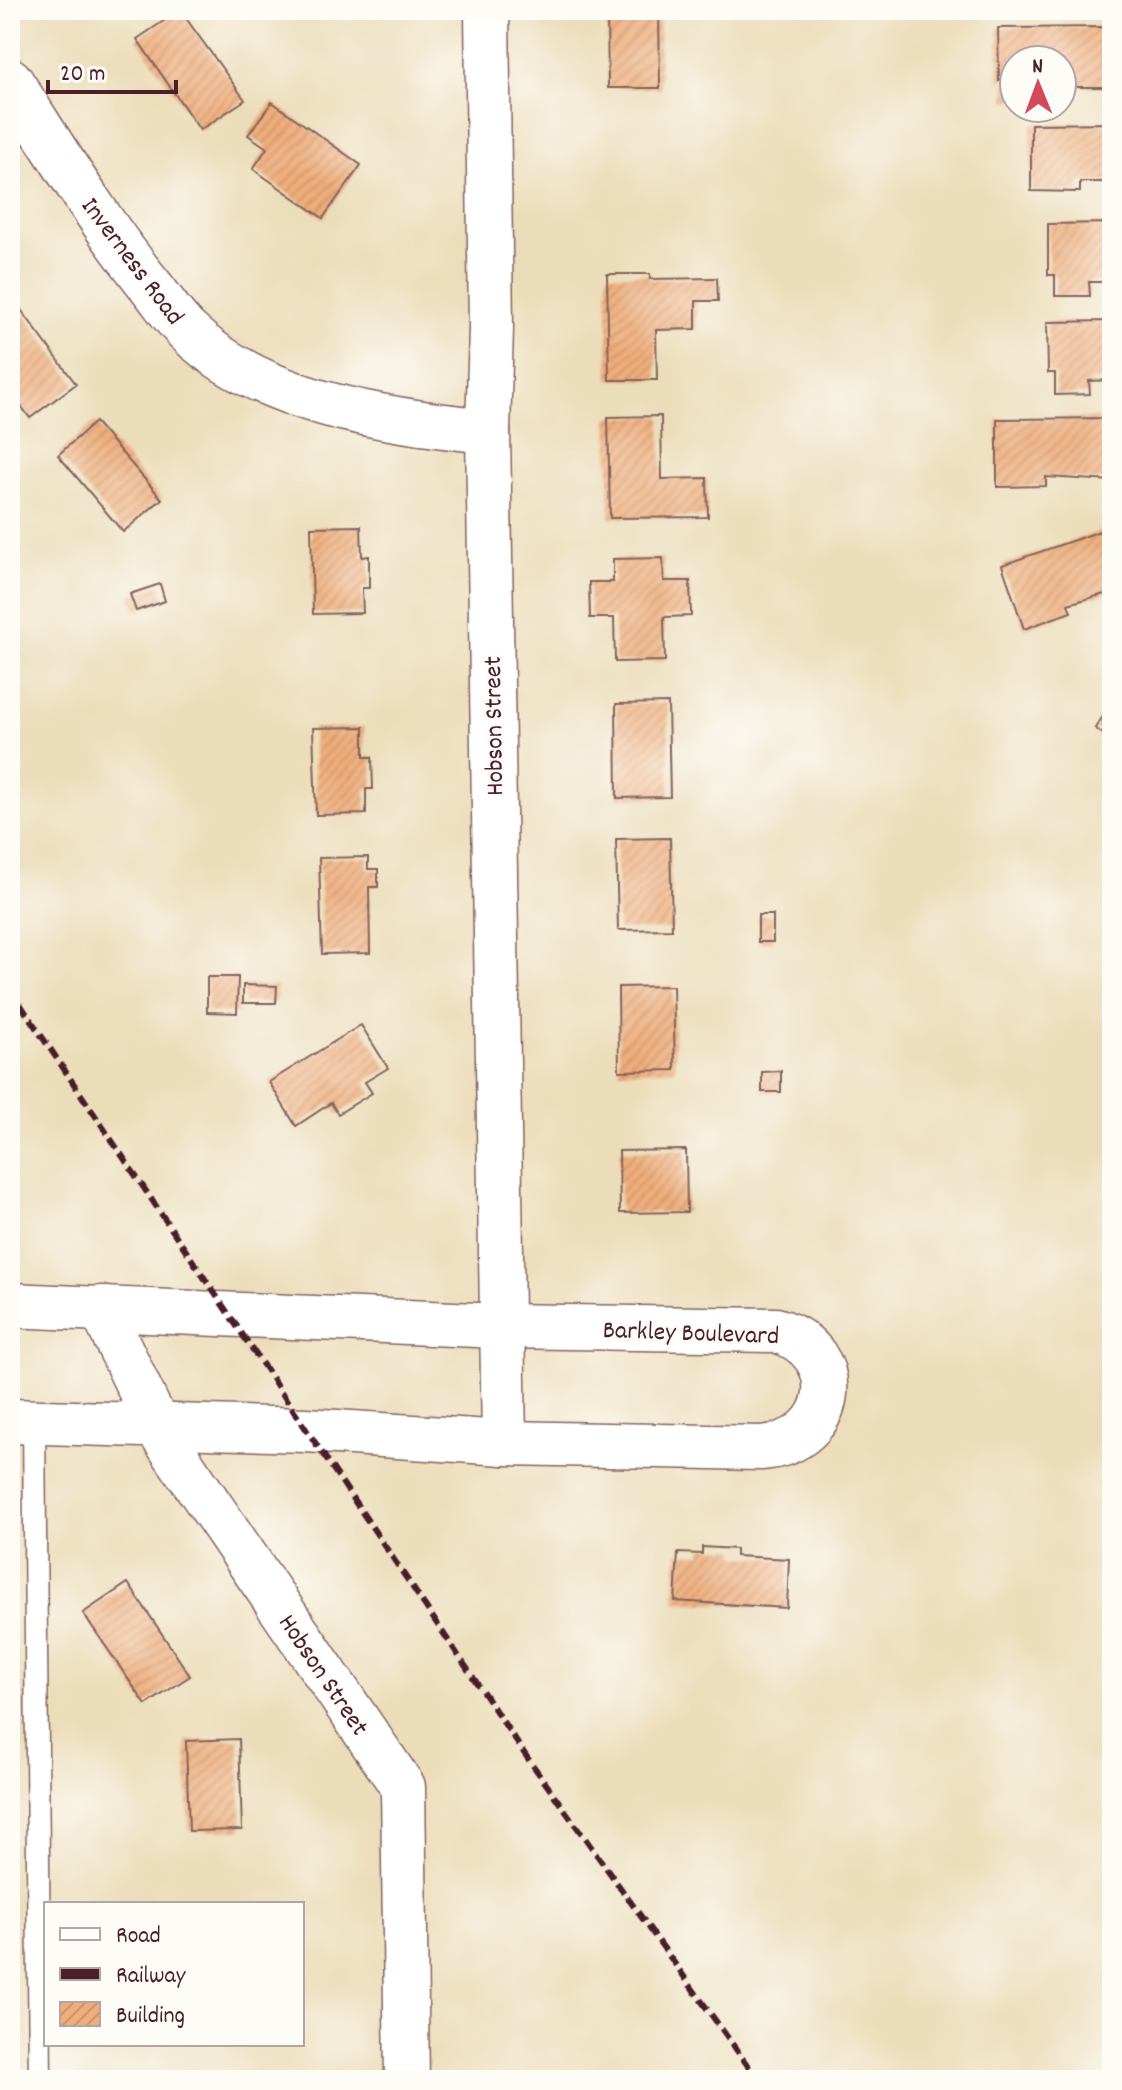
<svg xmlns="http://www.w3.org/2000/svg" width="1122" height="2090" font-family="Dekko,sans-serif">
<defs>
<pattern id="building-hatch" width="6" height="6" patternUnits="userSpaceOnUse" patternTransform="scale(2)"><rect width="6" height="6" fill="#eead7b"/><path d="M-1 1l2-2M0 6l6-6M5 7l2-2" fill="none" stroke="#ce946a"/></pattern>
</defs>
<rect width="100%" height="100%" fill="#fdfcf7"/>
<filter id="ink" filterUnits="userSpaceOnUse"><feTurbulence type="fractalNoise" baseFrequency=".0125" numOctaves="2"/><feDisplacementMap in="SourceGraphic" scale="16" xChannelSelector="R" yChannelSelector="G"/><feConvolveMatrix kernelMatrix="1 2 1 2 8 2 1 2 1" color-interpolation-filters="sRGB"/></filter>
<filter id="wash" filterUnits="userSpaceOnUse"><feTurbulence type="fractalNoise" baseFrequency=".006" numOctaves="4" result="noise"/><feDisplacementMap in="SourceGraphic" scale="32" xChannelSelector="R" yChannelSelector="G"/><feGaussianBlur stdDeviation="1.8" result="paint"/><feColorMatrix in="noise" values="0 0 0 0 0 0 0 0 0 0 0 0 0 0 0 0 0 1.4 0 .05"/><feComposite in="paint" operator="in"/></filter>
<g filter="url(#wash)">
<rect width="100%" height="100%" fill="#ecddba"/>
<g id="blocks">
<!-- building -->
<g fill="url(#building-hatch)">
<path d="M180 10 245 100 200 130 137 39Z"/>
<path d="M607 10H659L660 88H608Z"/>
<path d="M1104 27V54H1112V87H1062V60H1014V101H1005L1006 79 999 80 998 28Z"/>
<path d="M272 102 361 165 323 218 253 169 267 148 248 135Z"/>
<path d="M1112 123V182H1080V192L1031 191V124Z"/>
<path d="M1112 223V282H1089L1090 296H1055V275H1048V224Z"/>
<path d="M607 274H650V279L717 278 718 301H696V329L656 330 657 380H609Z"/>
<path d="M19 307 76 384 30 418 10 391V313Z"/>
<path d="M1112 321V380L1089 381 1090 394 1055 395V373H1048L1047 322Z"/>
<path d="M661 416 662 479 707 478 708 517 610 518 608 417Z"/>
<path d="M1112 418V481L1046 477V486L997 487V419Z"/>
<path d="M95 422 162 499 123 532 58 455Z"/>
<path d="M361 526 362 557 369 556V588H362L363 613 313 614 311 527Z"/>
<path d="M1112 527V592L1068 604 1071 612 1024 629 1002 565Z"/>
<path d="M663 558 664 581H690L691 616 664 617 665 661 615 662 614 618H590L589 582H613V559Z"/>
<path d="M160 584 165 601 136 611 130 594Z"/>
<path d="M668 703 670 797 617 798 616 704Z"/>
<path d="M1112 704V741L1095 728Z"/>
<path d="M364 727V757H372L373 789H366V814L316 815 313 728Z"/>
<path d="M670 838 672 929 618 930 616 839Z"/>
<path d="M368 857V869H378V887H369L370 953 322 954 319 858Z"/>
<rect x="758" y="915" width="15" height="27"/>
<path d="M207 977H238L237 1013 207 1012Z"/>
<path d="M243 985 277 986 276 1003H243Z"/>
<path d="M673 986 675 1070 619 1071 618 987Z"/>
<path d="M361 1025 388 1068 365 1082 372 1093 338 1114 331 1103 296 1126 269 1082Z"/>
<path d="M781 1071V1092H762V1072Z"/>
<path d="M686 1150 687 1212 620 1213 619 1151Z"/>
<path d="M702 1547 736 1549V1556L789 1559 787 1608 675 1601 678 1553 702 1554Z"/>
<path d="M128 1583 190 1676 146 1705 83 1613Z"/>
<path d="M239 1739 242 1830 189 1831 186 1741Z"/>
</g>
</g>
</g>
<g filter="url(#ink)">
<use href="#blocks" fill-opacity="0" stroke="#83625d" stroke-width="2"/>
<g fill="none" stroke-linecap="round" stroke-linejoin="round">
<!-- service casing -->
<g stroke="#83625d" stroke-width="25">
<path id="service" d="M34 1422 40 2080"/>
</g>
<!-- minor casing -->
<g stroke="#83625d" stroke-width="47">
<g id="minor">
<path d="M487 10 491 328 488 431 504 1443"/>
<path d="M10 80C56 151 100 224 154 290 165 304 175 320 188 332 263 404 390 421 488 431"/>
<path d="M10 1305 500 1326 776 1330C850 1352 837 1443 761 1448L504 1443 306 1430 10 1421"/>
<path d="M101 1308 160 1432 403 1787 407 2080"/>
</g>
</g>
<!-- service -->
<use href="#service" stroke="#fff" stroke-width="22"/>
<!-- minor -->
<use href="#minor" stroke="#fff" stroke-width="44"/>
<!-- rail -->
<path stroke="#4a1f2b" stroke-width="6" stroke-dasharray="12 6" stroke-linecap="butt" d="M10 989 524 1753 758 2080"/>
</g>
</g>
<g text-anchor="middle" stroke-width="6" stroke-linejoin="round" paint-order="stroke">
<!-- street labels -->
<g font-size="26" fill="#4a1f2b" stroke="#fdfcf7">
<text transform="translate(134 260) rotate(53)" y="9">Inverness Road</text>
<text transform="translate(492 726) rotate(-91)" y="9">Hobson Street</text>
<text transform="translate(691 1331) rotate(2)" y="9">Barkley Boulevard</text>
<text transform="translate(325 1674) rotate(56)" y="9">Hobson Street</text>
</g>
</g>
<!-- margin -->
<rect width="1122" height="2090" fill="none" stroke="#fdfcf7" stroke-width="40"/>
<!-- legend -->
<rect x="44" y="1902" width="260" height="144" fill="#fdfcf7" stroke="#b5a4a5" stroke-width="2"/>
<rect x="60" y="1928" width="40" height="12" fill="#ffffff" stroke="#b5a4a5" stroke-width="2"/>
<text x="116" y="1942" font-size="24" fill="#4a1f2b">Road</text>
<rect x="60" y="1968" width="40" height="12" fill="#4a1f2b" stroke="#b5a4a5" stroke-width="2"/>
<text x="116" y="1982" font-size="24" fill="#4a1f2b">Railway</text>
<rect x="60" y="2002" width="40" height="24" fill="url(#building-hatch)" stroke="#b5a4a5" stroke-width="2"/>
<text x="116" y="2022" font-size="24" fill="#4a1f2b">Building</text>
<!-- north arrow -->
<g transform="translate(1038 84) rotate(359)"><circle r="38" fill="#fdfcf7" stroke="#b5a4a5" stroke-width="2"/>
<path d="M0-6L14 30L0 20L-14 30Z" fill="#d1495b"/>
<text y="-12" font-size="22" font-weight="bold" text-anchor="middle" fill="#4a1f2b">N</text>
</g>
<!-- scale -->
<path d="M48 80v12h128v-12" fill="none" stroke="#4a1f2b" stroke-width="4"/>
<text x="60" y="80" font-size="24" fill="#4a1f2b" stroke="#fdfcf7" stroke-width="6" paint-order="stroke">20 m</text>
</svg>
